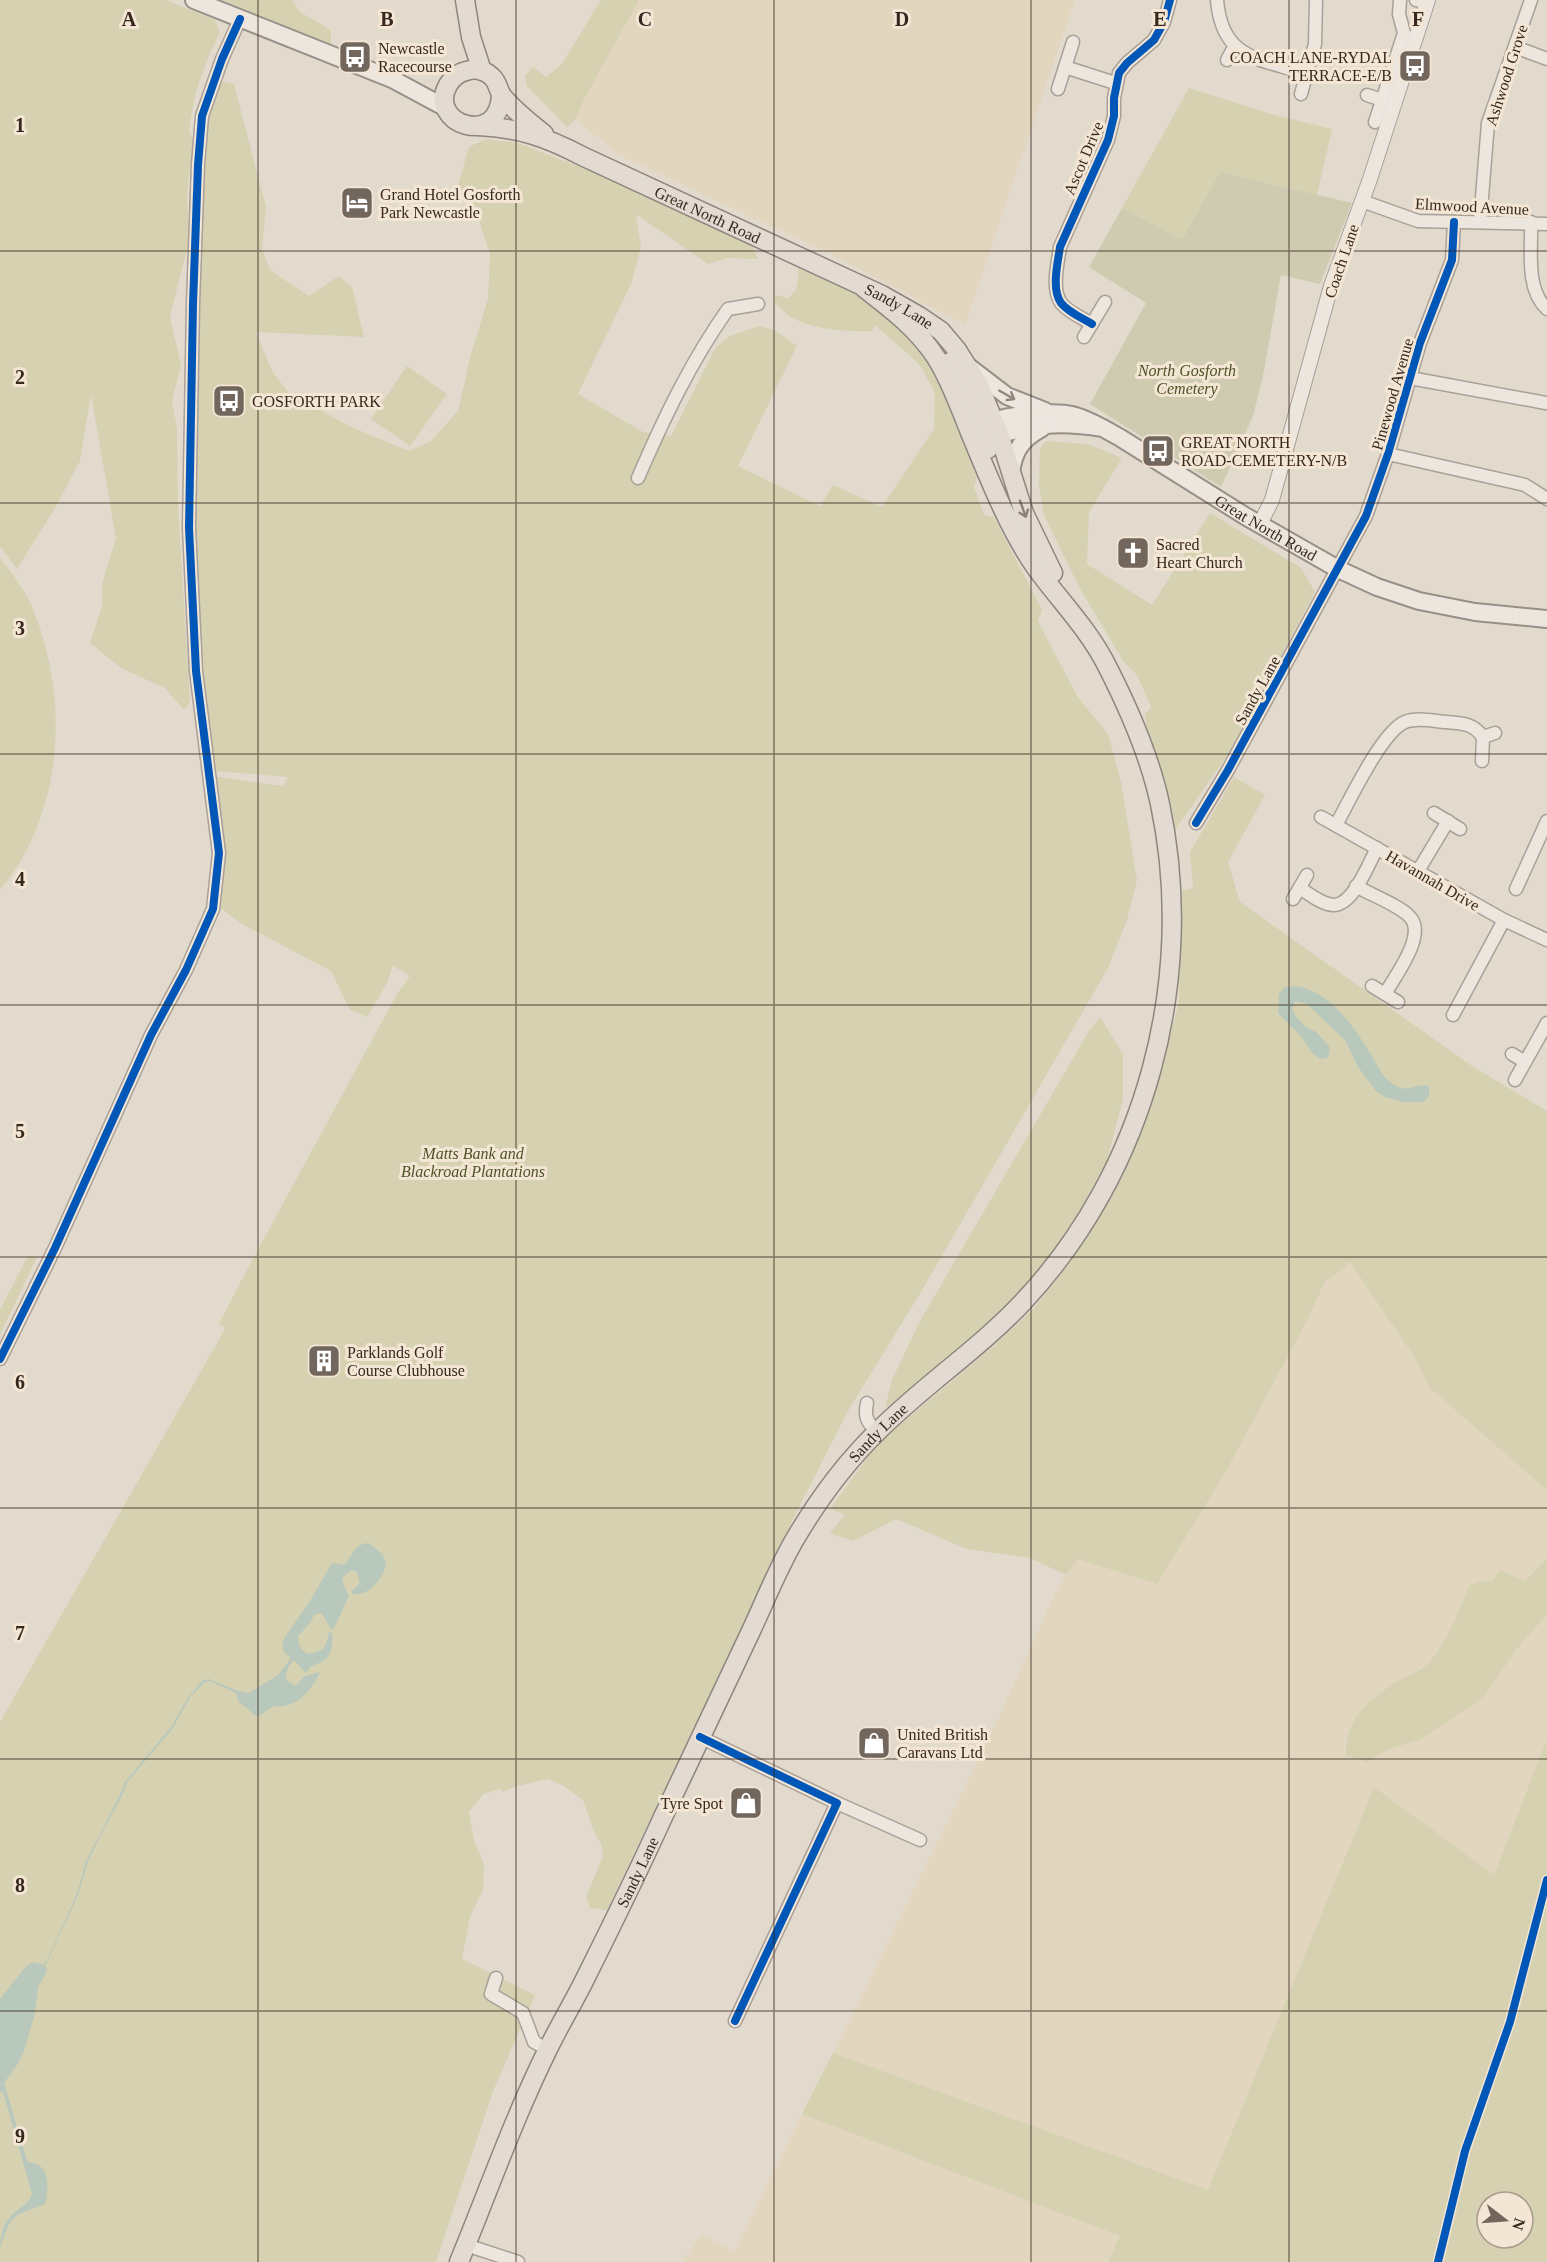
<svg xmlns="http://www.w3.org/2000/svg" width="1547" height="2262" font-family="'Times New Roman',serif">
<rect width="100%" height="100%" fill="#e3dace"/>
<!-- farmland -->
<g fill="#e2d6bf">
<path d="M639 0H1075L965 325 841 259 617 154 576 119 584 99Z"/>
<path d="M1351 1261 1413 1355 1429 1387 1547 1490V1558L1525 1581 1500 1570 1492 1581 1477 1582 1462 1602 1450 1633 1427 1664 1374 1697 1352 1725 1344 1744 1345 1749 1368 1762 1387 1750 1421 1739 1516 1650 1547 1614V1739L1494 1876 1374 1787 1208 2190 833 2053 991 1734 1058 1587 1078 1559 1226 1471 1308 1319 1326 1280 1333 1277Z"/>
<path d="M802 2114 1121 2236 1108 2262H682L701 2235 734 2251Z"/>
</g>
<!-- green -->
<g fill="#d5d1b1" fill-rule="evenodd">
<path d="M0 0H166L215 20 220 32 210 53 196 91 189 129 193 142 187 195 189 241 170 317 181 365 172 401 177 428 178 505 190 702 184 710 165 688 121 668 90 643 102 607V584L116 538 91 395 80 461 55 508 17 569 0 546Z"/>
<path d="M222 0H292L300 12 331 30V45Z"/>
<path d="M601 0H639L584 99 576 119 567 127 527 86 525 76 533 67 546 77 562 64Z"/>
<path d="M222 81 234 84 266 207 262 248 270 270 309 296 339 276 352 287 364 337 256 332 272 371 288 392 349 426 409 451 430 442 458 411 471 354 488 299 490 254 478 217 458 185 469 147 486 139 518 143 606 177 752 245 758 259 727 258 708 264 636 214 641 247 631 284 578 394 643 432 671 436 716 347 730 336 759 326 775 330 797 346 738 466 820 506 833 485 882 507 934 429 935 392 919 364 875 325 872 331C846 332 810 330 788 315 783 311 779 306 774 302L775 295 788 298C799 290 798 281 798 268L852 292 891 322 926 358 949 406 977 478 974 487 984 515 994 517 1042 610 1038 621 1077 696 1108 734 1121 782 1137 880 1127 920 1108 968 921 1292 848 1411 797 1511 607 1910 590 1908 586 1897 603 1856 601 1844 594 1832 583 1800 562 1785 548 1779 517 1786 503 1792 501 1789 483 1794 469 1812 474 1841 484 1864 483 1890 470 1917 462 1959 535 1995 494 2089 436 2262H0V1722L220 1338 225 1328 219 1324 242 1279 397 994 410 976 393 966 386 985 367 1017 350 1010 331 971 242 924 219 907 212 776 283 786 288 777 213 771 203 668 195 531 202 227 207 123Z"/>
<path d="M1189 88 1271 114 1332 129 1317 195 1220 172 1182 241 1122 208Z"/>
<path d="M407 366 447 394 410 446 371 419Z"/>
<path d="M1046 441 1088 444 1122 458 1089 512 1087 564 1152 605 1210 513 1301 568 1315 592 1229 753 1175 830 1172 808 1146 727 1145 715 1151 707 1137 675 1124 662 1079 587 1044 515 1039 485 1040 448Z"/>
<path d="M0 558C13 575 27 592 34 612 70 701 63 815 0 890Z"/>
<path d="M1234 777 1265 795 1228 862 1240 902 1472 1066 1547 1111V1490L1429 1387 1413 1355 1350 1262 1333 1277 1325 1281 1308 1319 1226 1471 1157 1584 1078 1559 1066 1575 1030 1558 967 1549 896 1519 853 1541 830 1533 845 1515 830 1509 878 1443 994 1346 1034 1308 1069 1264 1097 1222 1120 1178 1152 1105 1179 1002 1178 892 1193 888 1190 852Z"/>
<path d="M1100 1017 1123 1054V1099L1107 1160 1083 1205 1042 1268 996 1318 935 1370 885 1408 892 1380 920 1321 1089 1031Z"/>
<path d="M28 1256 37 1257 0 1335V1310Z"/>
<path d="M1547 1558V1614L1516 1650 1483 1698 1421 1739 1387 1750 1368 1762 1346 1756C1344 1718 1371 1697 1402 1679 1411 1674 1421 1671 1429 1662 1449 1640 1457 1612 1470 1585L1477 1582 1492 1581 1500 1570 1525 1581Z"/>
<path d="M1547 1739V2262H1108L1120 2236 802 2114 833 2053 1208 2190 1374 1787 1494 1875ZM1487 2202H1523V2238H1487Z"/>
</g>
<!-- cemetery -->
<path fill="#cfcbb0" d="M1220 172 1352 203 1320 284 1281 275 1263 376 1253 416 1221 487 1090 404 1146 303 1089 267 1122 208 1182 240Z"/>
<!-- water -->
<g fill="#b9c8bc">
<path d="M1296 986C1330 991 1355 1028 1372 1056 1379 1068 1384 1081 1398 1087 1409 1092 1418 1083 1429 1086V1095L1424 1102H1404L1385 1097 1376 1091 1358 1067 1345 1040 1307 1004 1295 1001 1292 1009 1297 1018 1306 1027 1316 1032 1329 1046 1330 1052 1327 1058 1321 1059 1313 1054 1301 1036 1278 1013 1279 994 1285 987Z"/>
<path d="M369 1543 383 1555 386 1564C384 1578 368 1597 352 1594V1591L360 1583 357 1572 352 1570 344 1576 342 1581 349 1596 333 1630C326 1625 327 1618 320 1613L314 1615 310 1623 298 1636C298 1645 300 1650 308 1654 324 1651 326 1648 329 1632L332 1633C334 1671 314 1657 306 1673L295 1661H293L288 1667 285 1679 295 1686 305 1676 320 1672C315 1684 303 1700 291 1704 273 1710 278 1700 260 1716H256L239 1702 236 1693 210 1681 205 1682 190 1697 173 1728 127 1782 121 1798 103 1830 88 1861 78 1895 45 1966 47 1971 38 1987 35 2013 24 2051 17 2065 4 2083 27 2161C31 2163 37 2163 40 2166 50 2174 48 2193 45 2204 11 2218 13 2211 0 2248 0 2235 4 2221 15 2212 22 2206 29 2204 32 2194L3 2092 0 2093V1999L24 1969 31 1963 35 1962 43 1965 47 1960 77 1894 86 1861 119 1797 125 1782 172 1726 187 1699 203 1680 209 1679 238 1691 249 1693 278 1675 291 1658 284 1652 282 1645 285 1637 310 1601 330 1566 332 1563 344 1565C353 1556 353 1544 369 1543Z"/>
</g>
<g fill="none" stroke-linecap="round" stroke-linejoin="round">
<!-- minor casing -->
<g stroke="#a9a097" stroke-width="15">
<g id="minor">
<path d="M1217 0C1222 60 1259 58 1307 74"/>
<path d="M1416 0 1427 3"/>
<path d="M1515 47 1547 59"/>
<path d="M1227 60 1234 47"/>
<path d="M1065 67 1115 83"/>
<path d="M1058 89 1073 42"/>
<path d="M1301 94 1315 44 1316 0"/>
<path d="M1367 95 1382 100"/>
<path d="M1375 122 1404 33 1399 14 1400 0"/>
<path d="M1362 201 1418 221 1547 224"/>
<path d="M1480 222 1488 123 1531 0"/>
<path d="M1531 222C1532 249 1525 289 1547 309"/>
<path d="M1092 324C1082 318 1068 312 1061 303 1051 289 1058 262 1060 247L1108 140 1114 116V98L1119 73 1127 63 1154 40 1164 22 1170 0"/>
<path d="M1084 337 1105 302"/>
<path d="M1410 378 1546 403"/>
<path d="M1388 454 1525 485 1547 499"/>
<path d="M638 478C663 420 691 361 728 309L758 304"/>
<path d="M1482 761 1483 737 1495 733"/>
<path d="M1434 813 1460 829"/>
<path d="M1321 817 1504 920 1547 940"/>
<path d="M1196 823 1228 770 1366 516 1388 454 1420 343 1452 260 1454 222"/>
<path d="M1336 825C1349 802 1382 731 1405 722 1417 717 1433 721 1446 722 1461 723 1473 723 1483 737"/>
<path d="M1418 871 1448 821"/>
<path d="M1356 886C1371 895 1399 905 1410 917 1427 935 1395 976 1385 994"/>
<path d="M1300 888C1309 894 1321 904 1333 905 1353 906 1369 863 1377 848"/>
<path d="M1516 889 1547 821"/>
<path d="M1293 899 1307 875"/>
<path d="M1372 986 1398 1002"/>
<path d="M1453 1015 1504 920"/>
<path d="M1512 1054 1525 1062"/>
<path d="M1515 1080 1547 1023"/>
<path d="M0 1359 55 1248 151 1035 186 970 213 909 219 853 196 671 189 528 193 304 198 165 202 116 222 59 240 19"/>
<path d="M867 1403C864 1417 867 1422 877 1432"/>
<path d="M700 1737 837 1803 735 2021"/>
<path d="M837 1803 920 1840"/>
<path d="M496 1978 491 1994 523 2013 534 2042 547 2049"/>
<path d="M466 2245 518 2262"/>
</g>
</g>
<!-- tertiary casing -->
<g stroke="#a9a097" stroke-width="16">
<path id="tertiary" d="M1260 524 1272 500 1331 286 1370 179 1428 0"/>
</g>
<!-- secondary casing -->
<g stroke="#988f87" stroke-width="20">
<g id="secondary">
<path d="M194 0 392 79 446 108"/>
<path d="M969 367 1007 396 1045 411"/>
<path id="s1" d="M1103 428C1084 425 1064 423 1045 425 1026 427 1000 437 983 431 985 428 985 426 989 424 1001 414 1057 411 1072 415 1089 419 1104 429 1119 437L1245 516 1338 569 1377 587 1419 601 1475 612 1547 619"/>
<path d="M1011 472C1014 450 1022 439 1042 428"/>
</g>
</g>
<!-- primary casing -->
<g stroke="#8e857e" stroke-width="21">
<g id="primary">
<path d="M465 0 471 37 482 71"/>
<path d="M501 94C500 149 426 124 448 85 452 78 458 73 466 71 475 68 485 70 492 77 498 82 498 91 503 97 515 111 530 123 544 134"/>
<path id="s2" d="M478 126C519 128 546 137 582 156L882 295 919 316 941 331 957 350 979 385 999 434 1024 513 1053 573"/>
<path d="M950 362 973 403 988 449"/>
<path id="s3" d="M459 2262C488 2192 513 2120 547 2051 558 2028 572 2005 584 1981 611 1927 638 1872 663 1817 692 1755 722 1693 751 1631 765 1601 778 1568 795 1539 818 1500 846 1462 878 1431 924 1385 979 1349 1023 1302 1146 1171 1197 979 1160 804 1150 757 1129 709 1107 666 1088 628 1058 599 1034 565 1009 528 991 483 974 442 962 414 953 385 937 359 918 329 891 309 864 288"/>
</g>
</g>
<!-- minor -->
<use href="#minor" stroke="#ece6df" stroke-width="12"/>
<!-- tertiary -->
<use href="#tertiary" stroke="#ece6df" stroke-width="14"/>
<!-- secondary -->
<use href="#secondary" stroke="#ece6df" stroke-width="16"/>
<!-- primary -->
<use href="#primary" stroke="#e3dbd1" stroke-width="18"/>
<!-- cycleway casing -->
<g stroke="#f4e6d4" stroke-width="11">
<g id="cycleway">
<path d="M1092 324C1082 318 1068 312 1061 303 1051 289 1058 262 1060 247L1108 140 1114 116V98L1119 73 1127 63 1154 40 1164 22 1170 0"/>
<path d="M1196 823 1228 770 1366 516 1388 454 1420 343 1452 260 1454 222"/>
<path d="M0 1359 55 1248 151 1035 186 970 213 909 219 853 196 671 189 528 193 304 198 165 202 116 222 59 240 19"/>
<path d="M700 1737 837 1803 735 2021"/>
<path d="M1438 2262 1465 2151 1510 2022 1547 1880"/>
</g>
</g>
<!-- cycleway -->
<use href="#cycleway" stroke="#0057b8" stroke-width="8"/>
</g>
<!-- one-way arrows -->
<defs><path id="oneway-shaft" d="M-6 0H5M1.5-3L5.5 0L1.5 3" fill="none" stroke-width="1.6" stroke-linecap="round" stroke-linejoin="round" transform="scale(1.5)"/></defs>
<use stroke="#92867f" href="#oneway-shaft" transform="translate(1007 395) rotate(30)"/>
<use stroke="#8d8178" href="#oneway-shaft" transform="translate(1023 509) rotate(70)"/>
<!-- grid -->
<path fill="none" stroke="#37271f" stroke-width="1.5" stroke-opacity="0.55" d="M258 0V2262M516 0V2262M774 0V2262M1031 0V2262M1289 0V2262M0 251H1547M0 503H1547M0 754H1547M0 1005H1547M0 1257H1547M0 1508H1547M0 1759H1547M0 2011H1547"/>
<!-- icons -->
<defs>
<g id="bus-square" transform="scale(1.725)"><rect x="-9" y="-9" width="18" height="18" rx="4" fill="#73665c" stroke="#f4e6d4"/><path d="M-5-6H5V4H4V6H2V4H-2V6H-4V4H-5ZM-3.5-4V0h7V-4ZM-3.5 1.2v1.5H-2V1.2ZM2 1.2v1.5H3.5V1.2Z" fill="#fff"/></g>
<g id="hotel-square" transform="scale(1.725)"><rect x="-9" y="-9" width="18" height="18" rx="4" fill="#73665c" stroke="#f4e6d4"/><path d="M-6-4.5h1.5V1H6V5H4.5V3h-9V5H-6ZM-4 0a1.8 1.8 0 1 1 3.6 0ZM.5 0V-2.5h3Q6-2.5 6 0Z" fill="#fff"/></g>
<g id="church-square" transform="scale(1.725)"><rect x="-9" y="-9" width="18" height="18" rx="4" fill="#73665c" stroke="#f4e6d4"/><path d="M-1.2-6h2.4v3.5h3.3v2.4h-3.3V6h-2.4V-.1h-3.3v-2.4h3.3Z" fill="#fff"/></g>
<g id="building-square" transform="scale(1.725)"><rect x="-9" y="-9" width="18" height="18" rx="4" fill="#73665c" stroke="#f4e6d4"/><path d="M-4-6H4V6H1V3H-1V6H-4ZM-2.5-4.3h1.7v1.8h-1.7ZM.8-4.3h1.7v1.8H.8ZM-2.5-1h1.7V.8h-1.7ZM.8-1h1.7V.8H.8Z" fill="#fff"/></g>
<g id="shop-square" transform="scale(1.725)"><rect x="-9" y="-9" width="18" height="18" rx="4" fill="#73665c" stroke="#f4e6d4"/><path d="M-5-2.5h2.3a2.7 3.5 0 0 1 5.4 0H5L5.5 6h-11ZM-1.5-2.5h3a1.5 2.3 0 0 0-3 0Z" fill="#fff"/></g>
</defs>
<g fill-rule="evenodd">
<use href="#bus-square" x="355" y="57"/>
<use href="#bus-square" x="1415" y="66"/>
<use href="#hotel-square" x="357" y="203"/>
<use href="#bus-square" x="229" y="401"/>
<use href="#bus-square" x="1158" y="451"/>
<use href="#church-square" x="1133" y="553"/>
<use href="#building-square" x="324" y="1361"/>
<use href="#shop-square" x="874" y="1743"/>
<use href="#shop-square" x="746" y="1803"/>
</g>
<g text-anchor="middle" stroke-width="6" stroke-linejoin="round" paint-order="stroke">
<!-- poi labels -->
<g font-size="16" fill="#37271f" stroke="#f4e6d4" text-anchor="start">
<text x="378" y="54">Newcastle<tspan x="378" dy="18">Racecourse</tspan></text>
<text x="1392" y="63" text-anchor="end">COACH LANE-RYDAL<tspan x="1392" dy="18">TERRACE-E/B</tspan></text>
<text x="380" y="200">Grand Hotel Gosforth<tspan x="380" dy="18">Park Newcastle</tspan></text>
<text x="252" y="407">GOSFORTH PARK</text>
<text x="1181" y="448">GREAT NORTH<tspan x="1181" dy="18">ROAD-CEMETERY-N/B</tspan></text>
<text x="1156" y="550">Sacred<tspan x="1156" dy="18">Heart Church</tspan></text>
<text x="347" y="1358">Parklands Golf<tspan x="347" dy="18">Course Clubhouse</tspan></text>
<text x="897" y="1740">United British<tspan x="897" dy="18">Caravans Ltd</tspan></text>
<text x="723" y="1809" text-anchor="end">Tyre Spot</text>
</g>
<!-- street labels -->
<g font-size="16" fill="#37271f" stroke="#f4e6d4">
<text transform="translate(1506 75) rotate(-72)" y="6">Ashwood Grove</text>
<text transform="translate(1083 158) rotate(-67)" y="6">Ascot Drive</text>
<text transform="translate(1472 206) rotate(3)" y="6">Elmwood Avenue</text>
<text dy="6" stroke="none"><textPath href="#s2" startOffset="248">Great North Road</textPath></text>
<text transform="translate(1341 261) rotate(-71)" y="6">Coach Lane</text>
<text dy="6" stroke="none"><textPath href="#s2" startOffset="460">Sandy Lane</textPath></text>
<text transform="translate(1392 394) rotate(-74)" y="6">Pinewood Avenue</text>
<text dy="6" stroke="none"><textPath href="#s1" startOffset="440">Great North Road</textPath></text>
<text transform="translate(1257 690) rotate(-61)" y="6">Sandy Lane</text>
<text transform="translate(1433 880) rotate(30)" y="6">Havannah Drive</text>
<text dy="6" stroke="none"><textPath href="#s3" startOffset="933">Sandy Lane</textPath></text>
<text dy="6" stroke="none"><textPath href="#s3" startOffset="429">Sandy Lane</textPath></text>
</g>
<!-- park labels -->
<g font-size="16" font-style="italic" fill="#4e5327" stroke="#f4e6d4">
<text x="1187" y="376">North Gosforth<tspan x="1187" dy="18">Cemetery</tspan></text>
<text x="473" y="1159">Matts Bank and<tspan x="473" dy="18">Blackroad Plantations</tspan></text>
</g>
</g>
<g font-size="20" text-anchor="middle" font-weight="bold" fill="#37271f" stroke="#f4e6d4" stroke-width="6" stroke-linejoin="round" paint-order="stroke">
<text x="129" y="26">A</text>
<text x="387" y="26">B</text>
<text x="645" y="26">C</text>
<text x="902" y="26">D</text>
<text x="1160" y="26">E</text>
<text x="1418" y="26">F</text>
<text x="20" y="132">1</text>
<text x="20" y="384">2</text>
<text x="20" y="635">3</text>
<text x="20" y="886">4</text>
<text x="20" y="1138">5</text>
<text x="20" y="1389">6</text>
<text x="20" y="1640">7</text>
<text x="20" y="1892">8</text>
<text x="20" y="2143">9</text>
</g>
<!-- north arrow -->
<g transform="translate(1505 2220) rotate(107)"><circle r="28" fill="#f4e6d4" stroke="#a89a8c" stroke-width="1.5"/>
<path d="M0-4.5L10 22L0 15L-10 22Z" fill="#73665c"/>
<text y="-9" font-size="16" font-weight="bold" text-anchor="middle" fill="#37271f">N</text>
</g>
</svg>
